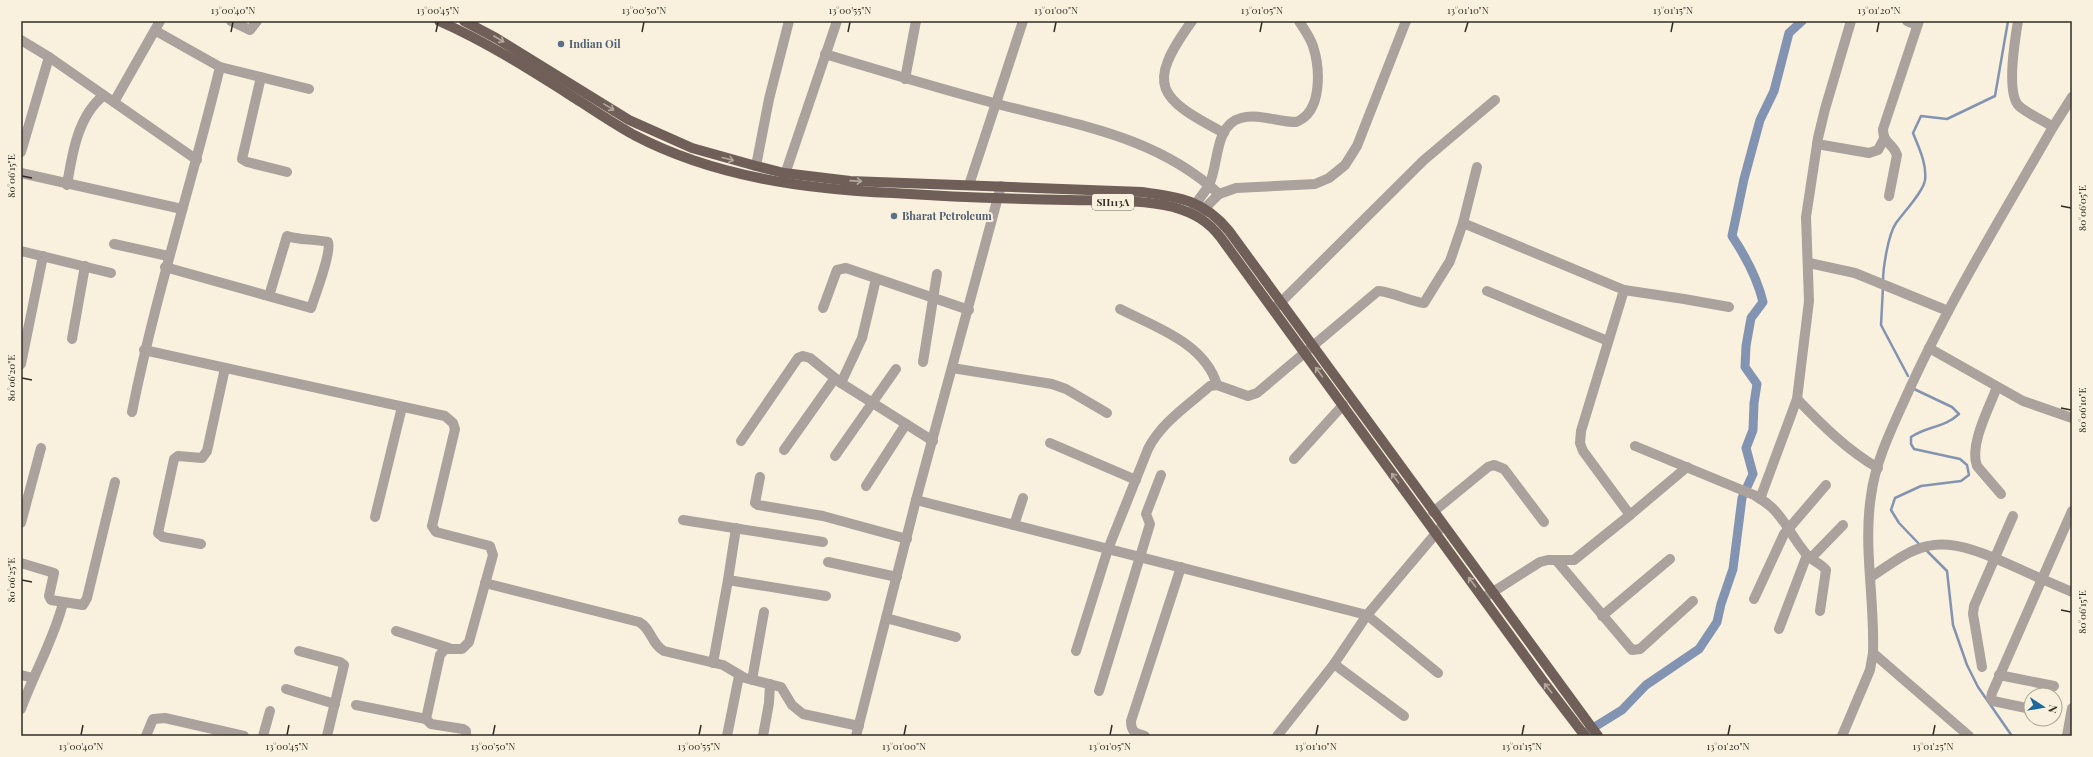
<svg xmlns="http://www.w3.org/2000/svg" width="2093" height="757" font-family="'Playfair Display',serif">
<rect width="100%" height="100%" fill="#f9f1dd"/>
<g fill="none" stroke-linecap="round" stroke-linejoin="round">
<!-- stream -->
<g stroke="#8394b3" stroke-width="2.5">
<path d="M1883 282C1883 268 1888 235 1896 223 1903 213 1924 191 1925 180 1927 164 1919 148 1913 133L1921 116 1947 119 1995 96 2008 21"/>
<path d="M1883 287 1881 325 1908 376"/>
<path d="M1914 389 1952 407 1959 414C1944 428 1927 426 1911 437V444L1914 449 1960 459 1967 465 1969 475 1961 481 1921 486 1895 498 1891 510 1899 523 1921 546"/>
<path d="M1925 549 1947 571 1953 625 1967 665 1978 687 2012 736"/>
</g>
<!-- canal -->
<path stroke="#8394b3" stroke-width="9" d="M1588 731 1622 710 1646 685 1699 649 1717 622 1721 604 1733 569 1742 498 1753 474 1746 448 1753 430 1754 403 1757 384 1745 367 1746 346 1751 318 1763 302C1757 277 1746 257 1732 236L1744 179 1760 120 1774 91 1789 33 1802 21"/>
<!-- minor -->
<g stroke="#aba19d" stroke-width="10">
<path d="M231 21 250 30 257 21"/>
<path d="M1192 21C1145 86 1158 98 1224 133"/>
<path d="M1907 21 1917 25"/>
<path d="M2018 21C2015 39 2006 93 2019 106 2028 114 2043 120 2053 127"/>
<path d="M21 40 49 57 197 160"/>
<path d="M825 54C881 71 937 88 994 103 1075 125 1155 135 1219 194"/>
<path d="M220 67 309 89"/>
<path d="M261 77 242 159 247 162 287 172"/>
<path d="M905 79 916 21"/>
<path d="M114 102 160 21"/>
<path d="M1817 144 1869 153 1878 150 1884 139"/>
<path d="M21 152 49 57"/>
<path d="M756 166 769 99 789 21"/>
<path d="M21 173 182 209"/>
<path d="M783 180 837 21"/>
<path d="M67 185C72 154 78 116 103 96"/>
<path d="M969 185 1023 21"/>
<path d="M1889 196 1897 155C1893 143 1883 144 1883 129L1919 21"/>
<path d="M1192 211C1196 201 1204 194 1209 185 1219 165 1214 125 1241 118 1258 113 1278 122 1296 122 1323 112 1320 68 1313 46 1310 37 1304 29 1299 21"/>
<path d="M1200 217 1205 208 1219 194 1236 188 1315 184 1329 178 1345 165 1357 146 1406 21"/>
<path d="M1463 223 1477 167"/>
<path d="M114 244 168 256"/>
<path d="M21 251 111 273"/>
<path d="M1809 263 1855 273 1948 311"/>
<path d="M165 267 311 308C315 296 332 251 328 242 314 239 298 240 287 236L269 296"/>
<path d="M1624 290 1684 299 1729 307"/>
<path d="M1487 291 1608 341"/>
<path d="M823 308 837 270 846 268 969 310"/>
<path d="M1275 308 1424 160 1495 100"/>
<path d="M1120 309C1155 327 1205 343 1217 385"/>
<path d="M72 339 85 266"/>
<path d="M1929 348 2023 401 2072 418"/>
<path d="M144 350 445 416 453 423 455 429 432 526 436 532 490 546 493 555 469 642 462 649H445L440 655 426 719 431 724 463 729 466 731V736"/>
<path d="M923 362 937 274"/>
<path d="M21 364 43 256"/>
<path d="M952 368 1052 384 1066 389 1107 413"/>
<path d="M841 383 862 338 876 279"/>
<path d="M1997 387C1989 408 1969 445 1977 466L2001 494"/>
<path d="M1797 399C1822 425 1847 450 1878 468"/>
<path d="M132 412C155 296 192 183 220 67L156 31"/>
<path d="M741 441 798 358 803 356 810 358 841 383 933 441"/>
<path d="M1050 443 1136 480"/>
<path d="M1635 446 1754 495C1784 511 1787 532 1807 555 1812 561 1821 563 1826 570L1820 611"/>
<path d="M784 450 835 378"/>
<path d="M835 456 896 369"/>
<path d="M1294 459 1343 405"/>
<path d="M760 477 755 503 758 505 823 516 907 539"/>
<path d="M866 486 906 424"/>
<path d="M1760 499 1797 399 1809 301 1806 217 1818 138 1825 109 1851 21"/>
<path d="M916 500 1367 615 1443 525"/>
<path d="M2072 511 2042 579 2072 592"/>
<path d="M1433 512 1488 467 1494 465 1504 469 1544 522"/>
<path d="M1630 515 1687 467"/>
<path d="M375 517 402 407"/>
<path d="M683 520 823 542"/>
<path d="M21 523 41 448"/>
<path d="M1014 525 1023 498"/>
<path d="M201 544 163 537 158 533 174 459 178 456 202 458 207 451 225 368"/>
<path d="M1811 558 1843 525"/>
<path d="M1556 560 1632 650 1640 649 1693 601"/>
<path d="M828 562 897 577"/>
<path d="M21 563 54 573 49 596 51 600 83 605 87 598 115 482"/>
<path d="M1871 577C1888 566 1907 550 1928 546 1963 538 2010 566 2042 579L1992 693 1991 698 1993 701 2031 709"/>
<path d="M728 580 736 528"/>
<path d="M485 583 639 622C651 628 652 645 664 651L723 665 745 678 781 687 792 705 803 714 859 726"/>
<path d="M1754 599 1784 534 1826 485"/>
<path d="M1602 616 1670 559"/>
<path d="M886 618 956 637"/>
<path d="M1779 629 1807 555"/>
<path d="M396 631 449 648"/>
<path d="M299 651 340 662 344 665 327 736"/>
<path d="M1076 651 1108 549 1148 449C1161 423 1188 405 1210 386L1217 385 1248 396 1257 393 1378 291C1394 292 1408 301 1424 303L1450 261 1463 223 1624 290 1581 431 1580 443 1583 451 1630 515 1574 560H1548L1540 562 1485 597"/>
<path d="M1873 653 1969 736"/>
<path d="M713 663 728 580 826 596"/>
<path d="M1334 664 1404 716"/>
<path d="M1982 667 1973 614 1974 606 2013 516"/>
<path d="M21 675 33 678"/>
<path d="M1999 675 2054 686"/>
<path d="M752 680 764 612"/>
<path d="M286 689 335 704"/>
<path d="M1099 691 1150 524 1146 514 1161 475"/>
<path d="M356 705 426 719"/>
<path d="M21 709C34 673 54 639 63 603"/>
<path d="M146 736 153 719 165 718 244 736"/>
<path d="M263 736 270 711"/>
<path d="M727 736 739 676"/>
<path d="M763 736 769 703 770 684"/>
<path d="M856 736 916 500 1001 186"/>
<path d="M1145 736C1135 733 1131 732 1131 721L1181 567"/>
<path d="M1277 736 1334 664 1367 615 1438 673"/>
<path d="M1842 736 1870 670 1873 653C1875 601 1863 547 1871 496 1875 463 1891 430 1905 399 1947 305 2002 216 2053 127L2072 97"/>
<path d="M2067 736 2072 708"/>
</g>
<!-- major -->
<g stroke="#6f5f58" stroke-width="10">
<path d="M439 21C489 43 535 73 581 102 598 113 616 125 634 135 714 177 805 189 893 193 952 197 1010 199 1069 200 1103 201 1140 199 1173 207 1194 213 1208 221 1221 238L1543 681 1585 736"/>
<path d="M464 21 496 38 629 120 692 148 756 166 784 173 850 181 1142 192C1179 197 1204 200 1229 231L1598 736"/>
</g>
</g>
<!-- one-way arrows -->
<defs><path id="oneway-shaft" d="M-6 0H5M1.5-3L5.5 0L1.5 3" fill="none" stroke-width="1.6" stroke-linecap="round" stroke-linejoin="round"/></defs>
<g stroke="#b4a89a">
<use href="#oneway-shaft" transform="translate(499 39) rotate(30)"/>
<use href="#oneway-shaft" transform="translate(609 107) rotate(32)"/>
<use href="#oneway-shaft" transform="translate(728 159) rotate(15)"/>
<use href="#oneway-shaft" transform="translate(856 181) rotate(4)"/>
<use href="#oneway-shaft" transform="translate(1319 372) rotate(-126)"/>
<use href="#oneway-shaft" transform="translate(1395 478) rotate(-126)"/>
<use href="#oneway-shaft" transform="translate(1472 582) rotate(-127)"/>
<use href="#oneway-shaft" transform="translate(1548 688) rotate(-129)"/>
</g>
<!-- ticks -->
<path fill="none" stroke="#302d25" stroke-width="1.5" d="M231 32 233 22M436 32 438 22M642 32 644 22M848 32 850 22M1054 32 1056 22M1260 32 1262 22M1465 32 1468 22M1671 32 1673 22M1877 32 1879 22M22 176 32 178M2061 206 2071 208M22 378 32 380M2061 408 2071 410M22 580 32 582M2061 610 2071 612M81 735 83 725M287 735 289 725M493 735 495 725M699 735 701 725M904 735 906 725M1110 735 1112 725M1316 735 1318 725M1522 735 1524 725M1728 735 1730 725M1933 735 1935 725"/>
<!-- markers -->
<g fill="#5c6f8a" stroke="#f9f1dd" stroke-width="1.5">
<circle cx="561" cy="44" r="4"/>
<circle cx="894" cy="216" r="4"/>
</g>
<g text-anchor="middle" stroke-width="4" stroke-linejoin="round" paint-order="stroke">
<!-- shield labels -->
<rect fill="#f9f1dd" stroke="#6c685c" stroke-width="1" x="1092" y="194" width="42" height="16" rx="3"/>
<g font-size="10" font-weight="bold" fill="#302d25">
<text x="1113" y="206">SH113A</text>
</g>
<!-- service labels -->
<g font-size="11" font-weight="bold" fill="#4e5e75" stroke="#f9f1dd" text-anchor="start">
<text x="569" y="48">Indian Oil</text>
<text x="902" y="220">Bharat Petroleum</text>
</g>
</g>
<!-- border -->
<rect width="2093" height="757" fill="none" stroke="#f9f1dd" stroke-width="44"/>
<!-- north arrow -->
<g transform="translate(2043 707) rotate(102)"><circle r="19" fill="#f9f1dd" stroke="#a9a393"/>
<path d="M0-3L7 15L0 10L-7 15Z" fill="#1d699c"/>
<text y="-6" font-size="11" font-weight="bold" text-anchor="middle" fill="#302d25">N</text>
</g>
<rect x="22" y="22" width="2049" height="713" fill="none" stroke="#302d25" stroke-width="1.5"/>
<g font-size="10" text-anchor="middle" fill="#302d25">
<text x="233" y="14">13°00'40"N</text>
<text x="438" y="14">13°00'45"N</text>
<text x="644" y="14">13°00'50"N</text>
<text x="850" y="14">13°00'55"N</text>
<text x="1056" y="14">13°01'00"N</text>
<text x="1262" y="14">13°01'05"N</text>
<text x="1468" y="14">13°01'10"N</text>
<text x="1673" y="14">13°01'15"N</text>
<text x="1879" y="14">13°01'20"N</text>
<text transform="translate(11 176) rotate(-90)" y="4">80°06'15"E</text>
<text transform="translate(2082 208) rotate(-90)" y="4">80°06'05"E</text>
<text transform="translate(11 378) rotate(-90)" y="4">80°06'20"E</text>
<text transform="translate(2082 410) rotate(-90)" y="4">80°06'10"E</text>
<text transform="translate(11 580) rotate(-90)" y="4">80°06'25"E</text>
<text transform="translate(2082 612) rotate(-90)" y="4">80°06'15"E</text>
<text x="81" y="750">13°00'40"N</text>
<text x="287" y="750">13°00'45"N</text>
<text x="493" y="750">13°00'50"N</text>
<text x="699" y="750">13°00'55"N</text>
<text x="904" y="750">13°01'00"N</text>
<text x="1110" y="750">13°01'05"N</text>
<text x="1316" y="750">13°01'10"N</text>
<text x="1522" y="750">13°01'15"N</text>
<text x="1728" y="750">13°01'20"N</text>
<text x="1933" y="750">13°01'25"N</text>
</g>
</svg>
